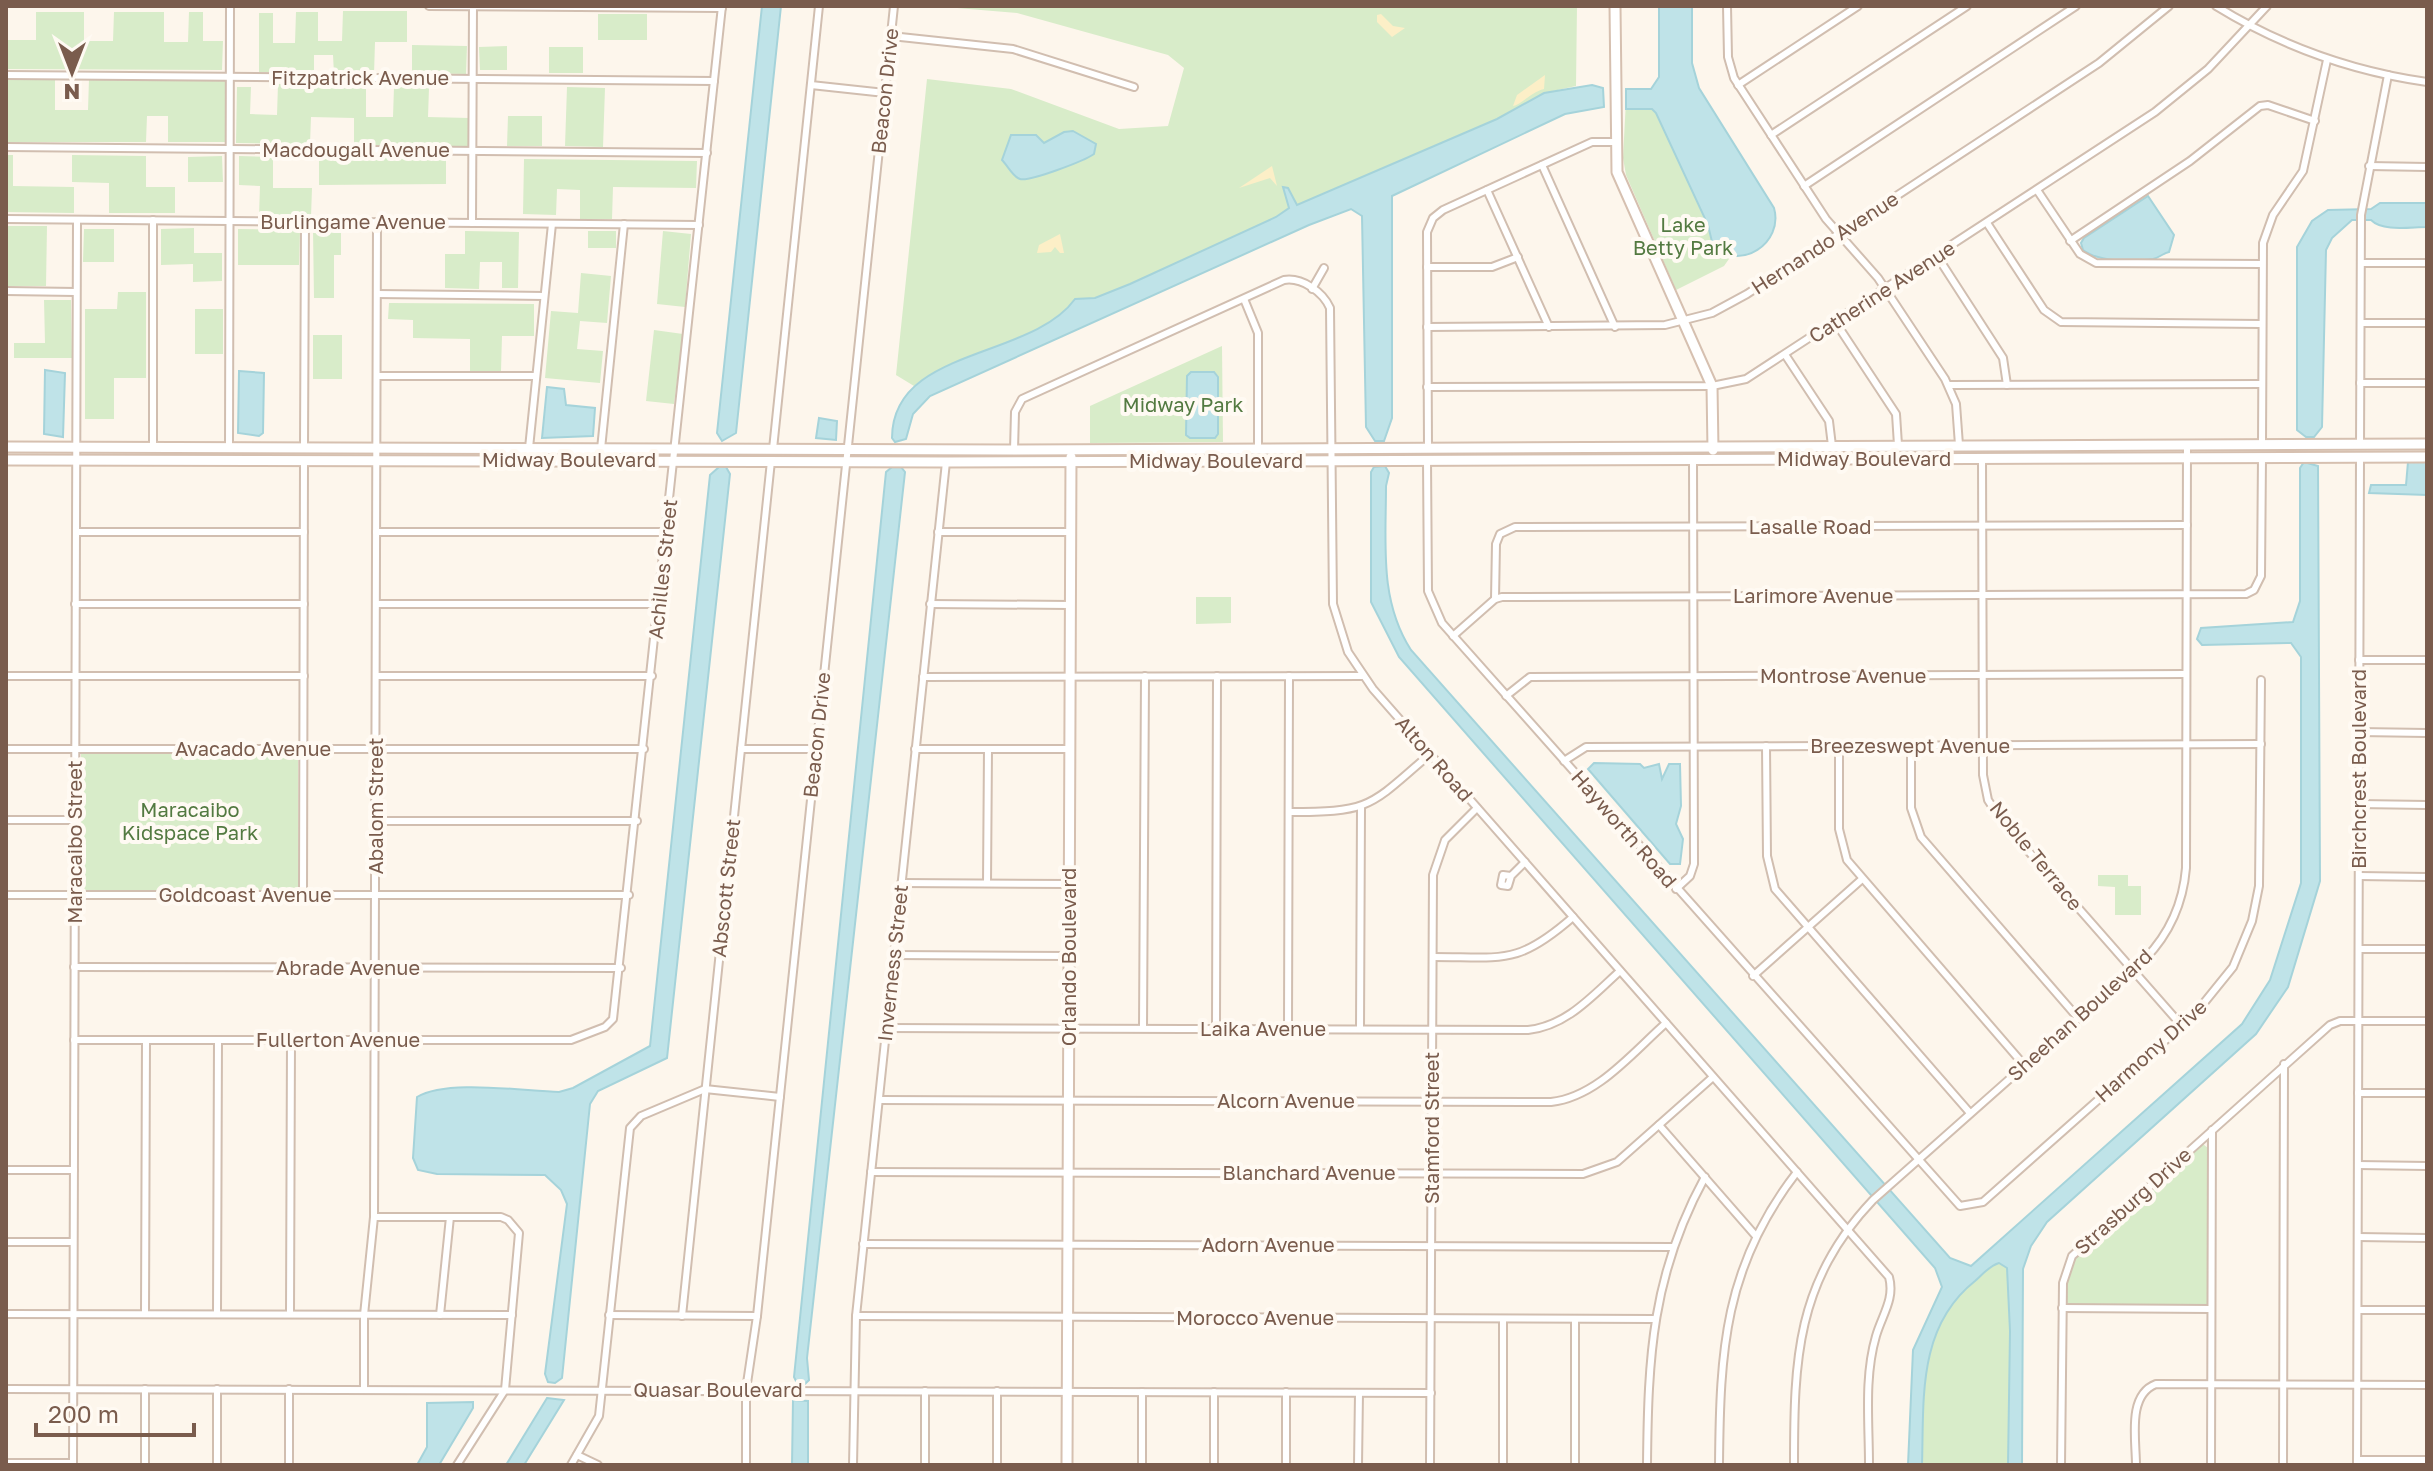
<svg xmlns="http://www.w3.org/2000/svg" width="2433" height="1471" font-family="'Golos Text',sans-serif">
<rect width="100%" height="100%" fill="#fdf6ec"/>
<!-- green -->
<g fill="#d8ecc9">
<path d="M933 6H1577L1576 86 1544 93 1498 119 1297 205 1288 188 1283 187 1289 208 1276 217 1130 284 1095 298 1075 299C1042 344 956 350 914 386L896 375 927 79 1011 89 1119 129 1168 126 1184 68 1168 55 1017 13Z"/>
<path d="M343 11H407V42H375L374 74H334L333 55H314V72H259V13H273V43H295L296 12H318V41H342Z"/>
<path d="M36 12H84V41H113L114 12H164V42H188L189 12H203V41H223L222 70 6 69V40H36Z"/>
<rect x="598" y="14" width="49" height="26"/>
<path d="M412 45 467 46 466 74 412 73Z"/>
<path d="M507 46V70H480L479 47Z"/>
<rect x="549" y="47" width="34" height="26"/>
<path d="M89 79 226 80V142H168V116H147L146 142H6V80H55V110H88Z"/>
<path d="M278 84 366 85V117H393L394 87 429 88 428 117 469 118V147L354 145V118L311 117 310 144 236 143 237 87H251L250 114 277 115Z"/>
<path d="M567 87 605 88 603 147 565 146Z"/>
<path d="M1626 100 1627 109H1652L1656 113 1708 225 1713 246 1731 256 1724 266 1676 290 1626 175 1623 158Z"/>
<path d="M508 116H542V146H507Z"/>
<path d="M6 155H13V186L74 187V213L6 212Z"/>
<path d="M72 155 146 156V187H175V213H109V183L72 182Z"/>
<path d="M222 156 223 182H188V157Z"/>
<path d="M239 156 273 157V188H312L311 217 259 216 260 186 239 185Z"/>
<path d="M319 157H446V184L319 185Z"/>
<path d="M524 159 697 161 696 188 613 187 612 219H580V190L557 189 556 215 523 214Z"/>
<path d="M6 226H47L46 286H6Z"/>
<path d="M194 228V253H222V281L193 282V264L161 265V229Z"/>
<path d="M84 229H114V262H83Z"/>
<path d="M238 229 300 230 299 265H238Z"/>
<path d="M313 230H341V255H334V298H314Z"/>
<path d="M465 231 519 232 518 288H502V262H480L479 289 445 288V254H465Z"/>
<rect x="588" y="231" width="28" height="17"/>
<path d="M663 231 691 234 685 307 657 304Z"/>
<path d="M581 273 611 276 607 323 580 321 577 349 603 351 600 383 545 378 551 311 578 313Z"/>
<path d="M118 292H146V378H114V419H85V309H117Z"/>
<path d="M44 300H71L72 358H14V343H45Z"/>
<path d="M389 303 534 304V336H502L501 371H470V339L413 338V320L388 319Z"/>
<rect x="195" y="309" width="28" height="45"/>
<path d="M654 330 683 334 674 404 646 401Z"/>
<rect x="313" y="335" width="29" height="44"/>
<path d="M1222 346 1223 442 1090 443V406Z"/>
<path d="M1196 597H1231V623L1196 624Z"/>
<rect x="81" y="754" width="217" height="136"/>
<path d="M2098 875H2128V886H2141V915H2115V887L2098 886Z"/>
<path d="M2203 1144 2209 1149V1304H2066C2067 1282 2069 1267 2082 1249Z"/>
<path d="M1999 1263 2007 1268 2010 1331 2008 1465H1922C1924 1399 1917 1327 1975 1281 1983 1274 1989 1266 1999 1263Z"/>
</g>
<!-- sand -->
<g fill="#fcefc7">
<path d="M1381 14 1393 26 1405 28 1392 37 1377 22V15Z"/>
<path d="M1545 75 1544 89C1531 92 1521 105 1513 106L1517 95Z"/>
<path d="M1272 166 1277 186 1270 178 1239 188Z"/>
<path d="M1060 234 1064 253H1060L1055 247 1051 252 1037 253 1039 245Z"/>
</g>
<!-- water -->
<g fill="#bfe3e8" stroke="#a5d3da" stroke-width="2">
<path d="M762 6H781L736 433 722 441 717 433Z"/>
<path d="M1659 6H1692V63L1699 88 1774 208C1784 243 1740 272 1713 246L1708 225 1656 113 1652 109H1626V89H1651L1659 77Z"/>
<path d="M1592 85 1603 88 1604 107 1565 114 1392 196V418L1384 441H1375L1366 427 1362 216 1351 209 1309 225 930 396 913 414 906 439 895 442 892 438C892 347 1031 360 1075 299L1095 298 1130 284 1276 217 1289 208 1283 187 1288 188 1297 205 1497 119 1544 93Z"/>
<path d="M1073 131 1096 144 1094 154C1084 161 1029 182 1020 179 1013 177 1008 166 1002 160L1011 135H1036L1044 143 1064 132Z"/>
<path d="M2148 196 2174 235 2169 252C2163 253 2159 258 2153 259 2132 261 2100 263 2083 250L2081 243 2084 238Z"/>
<path d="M2380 203H2427V227C2410 227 2383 232 2371 220H2352L2332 238 2326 250 2322 427 2314 437H2306L2297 430V247L2312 221 2328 210 2371 209Z"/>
<path d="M45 370 65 373 63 437 44 434Z"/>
<path d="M239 371 264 373 263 433 259 436 238 433Z"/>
<path d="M1191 372H1214L1218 377V434L1215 438H1190L1186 435 1187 376Z"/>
<path d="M547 387 564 389 566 405 595 408 593 436 542 438Z"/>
<path d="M819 418 837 421 836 440 816 438Z"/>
<path d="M2427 461V495L2369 493 2371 485H2406L2408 462Z"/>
<path d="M2304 462 2318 466 2320 881 2288 987 2256 1034 2047 1222 2031 1246 2023 1269 2022 1465H2008L2010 1331 2007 1268 1999 1263C1989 1266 1983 1274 1975 1281 1917 1327 1924 1399 1922 1465H1908L1913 1350 1942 1287 1935 1268 1399 657 1371 602V472L1374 467 1385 466 1389 473 1386 486C1386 544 1379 600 1411 650L1950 1258 1971 1266 2242 1024 2270 980 2301 883V657L2291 643 2202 645 2197 639 2201 628 2293 622 2300 601V468Z"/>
<path d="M719 467H726L730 474 667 1058 598 1091 590 1104 562 1378 555 1383 548 1382 545 1374 567 1204 561 1190 545 1175 437 1174 418 1170 413 1158 417 1097C447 1079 522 1091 559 1092L573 1088 650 1046 710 475Z"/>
<path d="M892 467H901L905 472 807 1358 809 1380 805 1384 797 1383 794 1377 886 472Z"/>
<path d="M1594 763 1640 764 1644 768 1659 764 1662 779 1669 764H1680L1681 806 1676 824 1683 839 1680 864H1670L1588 769Z"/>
<path d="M547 1398 564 1400 524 1465H506Z"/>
<path d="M793 1400 808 1401V1465H792Z"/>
<path d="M473 1402V1408L439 1465H417L427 1447V1403Z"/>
</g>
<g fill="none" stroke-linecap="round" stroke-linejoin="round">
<!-- street casing -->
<g stroke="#d1beb0" stroke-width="10">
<g id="street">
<path d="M429 6 722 8"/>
<path d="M1727 6 1728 57 1734 78 1826 219 1878 278 1945 379 1956 404 1959 445"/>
<path d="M2216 6C2281 46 2351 71 2427 82"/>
<path d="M891 36 1013 49 1134 87"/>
<path d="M6 75 714 81"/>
<path d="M811 85 885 93"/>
<path d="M1738 85 1858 6"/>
<path d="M1771 135 1967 6"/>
<path d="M6 147 707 153"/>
<path d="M1542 165 1615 327"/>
<path d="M2369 166 2427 167"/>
<path d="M1804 186 2076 6"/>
<path d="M1487 190 1549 327"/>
<path d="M2037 190 2080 254 2096 263 2261 264"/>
<path d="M6 219 699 225"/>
<path d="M472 223 473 6"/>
<path d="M1987 223 2044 310 2061 322 2261 324"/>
<path d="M2070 241 2190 161 2260 106 2268 105 2315 121"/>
<path d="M1937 256 2003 358 2007 385"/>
<path d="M2361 263H2427"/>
<path d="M1427 267H1492L1518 257"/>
<path d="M1312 289 1324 268"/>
<path d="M6 291 76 292"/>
<path d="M377 294 544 296"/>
<path d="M1244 299 1258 333V448"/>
<path d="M1836 323 1896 414 1898 445"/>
<path d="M2361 323H2427"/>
<path d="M1427 327 1665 325 1712 313 1747 294 2099 63 2169 6"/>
<path d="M1786 356 1829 421 1832 446"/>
<path d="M377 376H536"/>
<path d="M2360 383H2427"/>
<path d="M1949 385 2261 384"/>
<path d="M1427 387 1712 386 1746 379 2155 112 2208 69 2267 6"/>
<path d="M2262 444 2263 243 2273 215 2303 171 2327 60"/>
<path d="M2360 445 2361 215 2388 75"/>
<path d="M153 447V220"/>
<path d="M229 447 230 6"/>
<path d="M304 447 305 221"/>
<path d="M1428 447 1427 232 1433 218 1443 210 1592 142H1615"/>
<path d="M529 448 552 224"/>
<path d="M601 449 624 224"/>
<path d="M773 449 819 6"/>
<path d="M1014 450 1015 412 1022 399 1284 280C1302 277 1323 292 1330 308L1333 604 1348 652 1373 689 1889 1277C1895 1299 1882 1315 1876 1336 1864 1377 1869 1422 1869 1465"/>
<path d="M1982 458 1983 775 1988 800 2001 820 2182 1026"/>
<path d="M1427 460 1428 591 1442 623 1960 1206 1983 1202 2195 1014 2233 967 2252 921 2259 886 2261 680"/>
<path d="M76 532H304"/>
<path d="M376 532H667"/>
<path d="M938 532H1071"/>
<path d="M1495 599 1496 544 1500 534 1515 527 2187 525"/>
<path d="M75 604H304"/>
<path d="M376 604H659"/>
<path d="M930 604 1070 605"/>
<path d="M1453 636 1495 599 1502 597 2246 594 2254 590 2261 576 2262 457"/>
<path d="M2359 660H2427"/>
<path d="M6 676H304"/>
<path d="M376 676H652"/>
<path d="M923 677 1362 676"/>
<path d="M1506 696 1530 677 2186 674"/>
<path d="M2359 732 2427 733"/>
<path d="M1766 746 1767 856 1775 889 1970 1113"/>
<path d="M1839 746V829L1847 860 2024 1065"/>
<path d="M1911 746V808L1921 837 2078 1018"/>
<path d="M6 749H644"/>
<path d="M741 749H816"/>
<path d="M915 749H1070"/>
<path d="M1564 761 1586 747 2261 744"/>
<path d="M2359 804 2427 805"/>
<path d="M1289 812C1371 812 1369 807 1430 754"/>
<path d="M6 820H75"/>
<path d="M376 821H637"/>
<path d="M1511 876 1508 886 1501 885 1503 875 1511 876 1525 862"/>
<path d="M2359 876 2427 877"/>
<path d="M901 883 1069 884"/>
<path d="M987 883 988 749"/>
<path d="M1676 889 1690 876 1694 864 1693 459"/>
<path d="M6 895H629"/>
<path d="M303 895 304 461"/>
<path d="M2359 949H2427"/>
<path d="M894 955 1069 956"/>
<path d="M1433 957C1503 957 1517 966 1573 917"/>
<path d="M74 967 621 968"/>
<path d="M1753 976 1861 880"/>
<path d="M886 1028 1528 1030C1567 1026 1593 995 1620 971"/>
<path d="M1143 1028 1145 676"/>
<path d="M1216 1029 1217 676"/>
<path d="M1288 1029 1289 676"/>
<path d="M1360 1029 1361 808"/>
<path d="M74 1040H571L605 1027 613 1019 722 6"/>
<path d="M2358 1093H2427"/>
<path d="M879 1100 1551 1102C1597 1097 1632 1053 1666 1023"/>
<path d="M1659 1125 1755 1235"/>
<path d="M2358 1165 2427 1166"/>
<path d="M6 1170H74"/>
<path d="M871 1172 1583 1174 1617 1162 1713 1077"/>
<path d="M374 1217H501L508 1220 519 1233 505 1390 457 1465"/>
<path d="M2358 1237 2427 1238"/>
<path d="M6 1242H73"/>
<path d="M863 1244 1672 1247"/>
<path d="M2062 1308 2211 1309"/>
<path d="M2358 1310H2427"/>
<path d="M6 1314 512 1315"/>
<path d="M145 1314 146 1040"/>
<path d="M217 1314 218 1040"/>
<path d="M290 1314 291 1040"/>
<path d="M440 1315 450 1217"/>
<path d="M609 1315 757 1316"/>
<path d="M682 1316 771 461"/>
<path d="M856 1316 1653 1319"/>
<path d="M6 1389 1431 1393"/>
<path d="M364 1389V1315L374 1217 377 222"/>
<path d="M577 1455 598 1465"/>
<path d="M2357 1460H2427"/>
<path d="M6 1463H73"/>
<path d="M73 1465 77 220"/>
<path d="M145 1465V1389"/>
<path d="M217 1465V1389"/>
<path d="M289 1465V1389"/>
<path d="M571 1465 599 1416 630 1128 641 1116 705 1089 780 1097"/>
<path d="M746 1465V1390L757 1316 894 6"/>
<path d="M853 1465 856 1316 946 462"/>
<path d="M925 1465V1391"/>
<path d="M997 1465V1391"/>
<path d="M1142 1465V1392"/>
<path d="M1214 1465V1392"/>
<path d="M1286 1465V1392"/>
<path d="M1358 1465 1359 1393"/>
<path d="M1430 1465 1433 875 1445 840 1477 808"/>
<path d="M1503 1465V1319"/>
<path d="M1575 1465V1319"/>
<path d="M1647 1465C1648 1357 1652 1274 1705 1177"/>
<path d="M1719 1465C1720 1351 1724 1266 1797 1172"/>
<path d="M1794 1465C1794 1360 1796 1281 1873 1200L2145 959C2170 933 2183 904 2186 868L2187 444"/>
<path d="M2061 1465 2063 1283 2072 1256 2330 1025 2340 1021H2427"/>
<path d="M2136 1465C2136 1439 2127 1395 2156 1384L2427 1385"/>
<path d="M2211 1465 2212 1130"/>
<path d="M2283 1465 2284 1064"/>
<path d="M2357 1465 2360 456"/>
</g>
</g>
<!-- secondary casing -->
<g stroke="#d6c0b0" stroke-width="13">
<g id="secondary">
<path d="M1615 6 1617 172 1712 386 1713 450"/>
<path d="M6 447 1014 450 2427 444"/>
<path d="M6 460 946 462 2427 457"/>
<path d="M1067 1465 1071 457"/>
</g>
</g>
<!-- street -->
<use href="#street" stroke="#fff" stroke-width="6"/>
<!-- secondary -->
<use href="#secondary" stroke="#fff" stroke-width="9"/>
</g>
<g text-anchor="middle" stroke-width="8" stroke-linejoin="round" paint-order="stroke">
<!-- street labels -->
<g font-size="20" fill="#7a5c4d" stroke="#fffaf3">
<text x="360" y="85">Fitzpatrick Avenue</text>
<text transform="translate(885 91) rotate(-84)" y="7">Beacon Drive</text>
<text x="356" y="157">Macdougall Avenue</text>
<text x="353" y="229">Burlingame Avenue</text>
<text transform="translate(1825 243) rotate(-33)" y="7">Hernando Avenue</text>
<text transform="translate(1882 292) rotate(-33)" y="7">Catherine Avenue</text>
<text x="1864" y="466">Midway Boulevard</text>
<text x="569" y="467">Midway Boulevard</text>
<text x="1216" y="468">Midway Boulevard</text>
<text x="1810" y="534">Lasalle Road</text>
<text transform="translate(663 569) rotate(-84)" y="7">Achilles Street</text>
<text x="1813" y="603">Larimore Avenue</text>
<text x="1843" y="683">Montrose Avenue</text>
<text transform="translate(817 735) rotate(-84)" y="7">Beacon Drive</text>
<text x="1910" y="753">Breezeswept Avenue</text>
<text x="253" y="756">Avacado Avenue</text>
<text transform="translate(1434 759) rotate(49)" y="7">Alton Road</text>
<text transform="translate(2359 769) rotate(-90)" y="7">Birchcrest Boulevard</text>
<text transform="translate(376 806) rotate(-90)" y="7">Abalom Street</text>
<text transform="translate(1624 829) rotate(49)" y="7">Hayworth Road</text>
<text transform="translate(75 842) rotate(-90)" y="7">Maracaibo Street</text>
<text transform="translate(2036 856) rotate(51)" y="7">Noble Terrace</text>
<text transform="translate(726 888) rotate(-84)" y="7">Abscott Street</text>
<text x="245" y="902">Goldcoast Avenue</text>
<text transform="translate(1069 957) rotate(-90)" y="7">Orlando Boulevard</text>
<text transform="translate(893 963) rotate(-84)" y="7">Inverness Street</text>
<text x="348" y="975">Abrade Avenue</text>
<text transform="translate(2080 1015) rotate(-42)" y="7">Sheehan Boulevard</text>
<text x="1263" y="1036">Laika Avenue</text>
<text x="338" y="1047">Fullerton Avenue</text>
<text transform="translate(2151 1051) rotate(-42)" y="7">Harmony Drive</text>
<text x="1286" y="1108">Alcorn Avenue</text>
<text transform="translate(1432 1128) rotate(-90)" y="7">Stamford Street</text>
<text x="1309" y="1180">Blanchard Avenue</text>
<text transform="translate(2133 1201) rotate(-42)" y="7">Strasburg Drive</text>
<text x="1268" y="1252">Adorn Avenue</text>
<text x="1255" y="1325">Morocco Avenue</text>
<text x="718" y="1397">Quasar Boulevard</text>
</g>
<!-- park labels -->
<g font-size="20" fill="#537a41" stroke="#fffaf3">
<text x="1683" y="232">Lake<tspan x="1683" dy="23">Betty Park</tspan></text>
<text x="1183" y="412">Midway Park</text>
<text x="190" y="817">Maracaibo<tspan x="190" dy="23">Kidspace Park</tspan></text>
</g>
</g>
<!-- border -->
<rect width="2433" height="1471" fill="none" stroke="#7a5c4d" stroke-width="16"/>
<!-- north arrow -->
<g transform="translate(72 72) rotate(180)" stroke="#fffaf3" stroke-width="6" paint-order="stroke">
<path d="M0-6L14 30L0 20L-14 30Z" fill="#7a5c4d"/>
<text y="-12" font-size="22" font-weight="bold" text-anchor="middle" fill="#7a5c4d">N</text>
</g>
<!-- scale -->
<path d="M36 1423v12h158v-12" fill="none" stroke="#7a5c4d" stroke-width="4"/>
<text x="48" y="1423" font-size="24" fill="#7a5c4d" stroke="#fffaf3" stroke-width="6" paint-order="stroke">200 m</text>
</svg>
